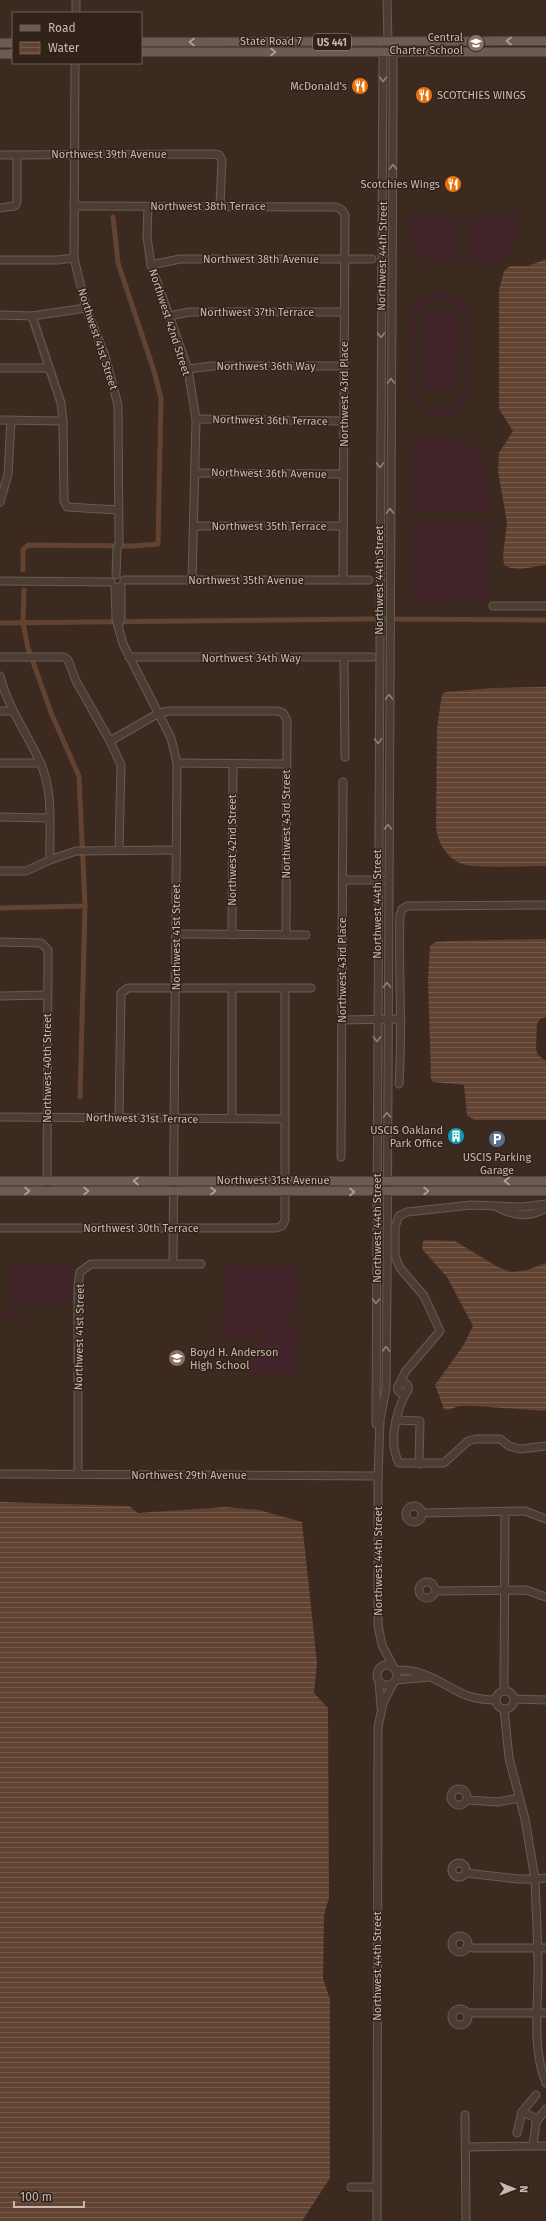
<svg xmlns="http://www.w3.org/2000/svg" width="546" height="2221" font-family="'Fira Sans',sans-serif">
<defs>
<pattern id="water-rules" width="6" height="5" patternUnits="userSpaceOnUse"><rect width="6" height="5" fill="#624231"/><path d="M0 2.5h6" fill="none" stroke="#775b4c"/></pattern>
</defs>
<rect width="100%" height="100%" fill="#3c2a20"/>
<!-- pitch -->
<g fill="#41252a" fill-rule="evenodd">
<path d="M408 216 452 217 456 221 457 262C448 261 436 262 428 260 412 254 408 231 408 216Z"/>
<path d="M518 216C518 235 511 259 489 263 484 264 477 263 471 263L470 221 476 217Z"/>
<path d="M442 293C454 294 465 301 470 313 474 323 471 338 471 349 471 374 477 417 439 415 426 414 415 406 411 395 408 388 409 316 412 310 418 299 429 293 442 293ZM439 300 454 304 466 317V393L460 400 450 407 435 409 427 406 420 401 413 391 415 316 423 306Z"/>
<path d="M423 312 458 313 457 390H423Z"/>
<path d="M413 436C426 437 441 435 453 438 489 447 490 483 490 512H418L413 508Z"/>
<path d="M418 522H489V601L414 602 412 528Z"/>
<path d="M12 1264 71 1265V1304L12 1303Z"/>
<path d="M228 1266 298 1267C298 1291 300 1312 278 1327L298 1325 297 1371 294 1374 249 1373C249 1354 256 1343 270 1331L248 1338 223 1341 225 1269Z"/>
<rect x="3" y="1308" width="19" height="11"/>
</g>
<!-- water -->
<g fill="url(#water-rules)">
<path d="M546 259V565C533 566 516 573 504 565L503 556 507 523 498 471 499 453 513 431 499 409V290L504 271 510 266H528Z"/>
<path d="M546 687V866C529 866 475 869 462 864 447 858 438 844 436 828L437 728 442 694 446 692 493 688Z"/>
<path d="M546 939V1017L540 1019 537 1024 536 1049 538 1055 546 1061V1120H474L467 1115 464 1085 433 1082 431 1079 428 979 430 946 436 942 446 941Z"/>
<path d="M427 1240 455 1241 498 1267 511 1272 527 1270 546 1263V1411L474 1406H459L448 1410 444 1409 435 1385 463 1346 473 1326 447 1277 422 1249 423 1241Z"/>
<path d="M0 1502 129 1506 138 1513 226 1507 259 1510 302 1522 317 1663 314 1693 328 1708 329 1898 324 1915 323 1979 330 1999V2178L302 2221H0Z"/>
</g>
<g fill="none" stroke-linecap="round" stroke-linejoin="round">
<!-- canal -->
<g stroke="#624231" stroke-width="5">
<path d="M23 570V550L28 545 132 546 158 544 161 398 154 371 118 263 113 217"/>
<path d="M0 623 371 619 546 620"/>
<path d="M0 908 85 906 79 776 52 715 28 648 23 623 24 590"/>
<path d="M80 1097 85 906"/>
</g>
<!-- minor casing -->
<g stroke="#695b52" stroke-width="9">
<g id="minor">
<path d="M387 0 388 42 393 52V110L387 1283 386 1388 380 1420 378 1476V1625L382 1645 394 1668"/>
<path d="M76 13V0"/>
<path d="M75 63 74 258 86 308 105 356 118 405 119 544 117 548 116 575"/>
<path d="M0 155 213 154 219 155 222 160 220 205"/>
<path d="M74 206 336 207 342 210 345 215 343 580"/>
<path d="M148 207 147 237 151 265 188 369 196 419 192 581"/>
<path d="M0 208 15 206 17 202V155"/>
<path d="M0 260H57L74 258"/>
<path d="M151 265 180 259H372"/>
<path d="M0 315 32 316 86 308"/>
<path d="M32 316 61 403 63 421 64 501 67 507 118 510"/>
<path d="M170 316 189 312H344"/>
<path d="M0 368H49"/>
<path d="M188 369 212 366H344"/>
<path d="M196 419 344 421"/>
<path d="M0 420 63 421"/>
<path d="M195 473 344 474"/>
<path d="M0 502 8 474 11 420"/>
<path d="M194 526H343"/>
<path d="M124 580H369"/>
<path d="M0 581 111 582"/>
<path d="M115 587 116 619 123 644 171 738 177 763 173 1263"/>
<path d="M493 606H546"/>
<path d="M119 624 121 619V586"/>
<path d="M0 657H64L68 660 76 681 110 741 121 765 119 849"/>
<path d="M129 657H372"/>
<path d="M344 658 345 757"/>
<path d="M0 676C8 708 27 733 40 762 54 792 49 828 50 860"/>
<path d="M0 711H12"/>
<path d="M110 741 159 713 169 711H278L283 713 287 720 286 934"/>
<path d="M0 763H41"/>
<path d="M177 763 286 764"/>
<path d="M0 817 49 818"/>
<path d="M0 871H26L50 860 76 851 176 850"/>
<path d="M342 880H382"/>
<path d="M176 934 306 935"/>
<path d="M232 935 233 765"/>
<path d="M0 942 41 943 48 950 47 1191"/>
<path d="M232 988V1119"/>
<path d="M0 996 47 995"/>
<path d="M342 1020 401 1019"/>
<path d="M399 1084C403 1028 398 971 400 915L402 909 407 906 546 905"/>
<path d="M0 1117 284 1119"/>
<path d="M119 1118 121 993 128 988H311"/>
<path d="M341 1157 343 782"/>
<path d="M285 1182V988"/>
<path d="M497 1207C514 1216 529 1218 546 1208"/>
<path d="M0 1228H276L282 1226 285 1220V1191"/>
<circle cx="403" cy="1388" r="5.5"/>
<path d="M400 1383 405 1372 440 1331 424 1296 400 1268 395 1256V1227L399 1216 407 1212 471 1205 522 1207 546 1204"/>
<path d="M406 1393C396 1412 388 1443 399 1463H444L468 1441 476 1439H500L509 1446 520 1449 546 1446"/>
<path d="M396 1420 420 1421 419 1464"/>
<path d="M376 1424 383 52 385 47"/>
<path d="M0 1474 378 1476"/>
<path d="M78 1474V1286L80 1272 91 1264H201"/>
<circle cx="414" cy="1514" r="8"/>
<path d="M422 1513 525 1511 546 1519"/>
<circle cx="427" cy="1590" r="8"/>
<path d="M435 1591 526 1590 546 1597"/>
<circle cx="387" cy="1675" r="10"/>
<path d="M395 1670C403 1670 412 1670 420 1673 451 1683 458 1700 496 1700"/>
<path d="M396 1680 428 1677"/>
<path d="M379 1681 381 1707"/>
<path d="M504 1691 505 1513"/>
<circle cx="505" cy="1700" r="9"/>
<path d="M514 1699 546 1700"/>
<circle cx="459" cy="1797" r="8"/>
<path d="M467 1800 498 1802 519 1798"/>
<circle cx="459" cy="1870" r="7"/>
<path d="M466 1873 518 1879H535L525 1819 509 1758 504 1709"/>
<path d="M546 1878 535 1879C536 1910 538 1940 538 1971 538 2007 532 2049 546 2083"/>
<circle cx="460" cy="1944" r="8"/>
<path d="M467 1946 473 1948H546"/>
<circle cx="460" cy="2017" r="8"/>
<path d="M467 2013H546"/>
<path d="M536 2095 522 2112 538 2119"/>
<path d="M465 2115 466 2221"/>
<path d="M517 2133 522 2112"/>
<path d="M533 2146H546"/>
<path d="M466 2147 533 2146 536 2122 546 2109"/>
<path d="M351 2187H377"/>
<path d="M377 2221 378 1727 383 1703 394 1682"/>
</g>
</g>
<!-- major casing -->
<g stroke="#55463d" stroke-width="10">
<g id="major">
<path d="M141 42 546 41"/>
<path d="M0 43H13"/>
<path d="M141 52H546"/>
<path d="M0 54H13"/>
<path d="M0 1181H546"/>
<path d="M0 1191H546"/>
</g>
</g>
<!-- minor -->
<use href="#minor" stroke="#4c3d34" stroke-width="7"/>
<!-- major -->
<use href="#major" stroke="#6c5b52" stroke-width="8"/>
</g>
<!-- one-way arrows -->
<defs><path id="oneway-chevron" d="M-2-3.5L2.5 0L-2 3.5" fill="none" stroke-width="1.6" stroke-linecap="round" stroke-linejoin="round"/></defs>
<g stroke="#b1a298">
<use href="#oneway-chevron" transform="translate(509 41) rotate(180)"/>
<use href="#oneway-chevron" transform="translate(192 42) rotate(-180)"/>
<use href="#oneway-chevron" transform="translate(273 52)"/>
<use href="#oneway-chevron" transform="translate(136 1181) rotate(-180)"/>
<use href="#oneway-chevron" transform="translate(507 1181) rotate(180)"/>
<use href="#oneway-chevron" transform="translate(27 1191)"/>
<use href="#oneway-chevron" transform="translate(86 1191)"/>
<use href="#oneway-chevron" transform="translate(213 1191)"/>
<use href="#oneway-chevron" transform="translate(426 1191)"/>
<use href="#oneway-chevron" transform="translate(352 1192)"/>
</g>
<g stroke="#908178">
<use href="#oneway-chevron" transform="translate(383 79) rotate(90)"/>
<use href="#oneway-chevron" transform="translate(393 167) rotate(-89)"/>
<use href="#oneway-chevron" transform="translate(381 335) rotate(90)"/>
<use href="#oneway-chevron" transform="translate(391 381) rotate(-90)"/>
<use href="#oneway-chevron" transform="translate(380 465) rotate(90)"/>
<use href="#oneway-chevron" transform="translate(390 511) rotate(-90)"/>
<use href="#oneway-chevron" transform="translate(389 697) rotate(-90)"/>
<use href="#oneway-chevron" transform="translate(378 741) rotate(90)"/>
<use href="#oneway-chevron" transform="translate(388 827) rotate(-90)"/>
<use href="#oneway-chevron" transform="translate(387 985) rotate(-90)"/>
<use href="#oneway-chevron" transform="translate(377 1039) rotate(90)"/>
<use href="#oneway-chevron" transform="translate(387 1115) rotate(-90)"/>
<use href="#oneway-chevron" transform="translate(376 1301) rotate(91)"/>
<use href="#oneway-chevron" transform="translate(386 1349) rotate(-89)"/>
</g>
<!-- icons -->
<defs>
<g id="school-disc" transform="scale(0.9)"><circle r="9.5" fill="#8d6e63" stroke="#302219"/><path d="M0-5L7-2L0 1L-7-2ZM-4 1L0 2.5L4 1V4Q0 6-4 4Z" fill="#fff"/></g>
<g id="restaurant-disc" transform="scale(0.9)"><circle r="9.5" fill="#e8710a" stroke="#302219"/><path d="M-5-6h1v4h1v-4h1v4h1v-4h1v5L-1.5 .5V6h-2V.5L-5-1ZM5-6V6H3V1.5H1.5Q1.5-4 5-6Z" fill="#fff"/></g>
<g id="building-disc" transform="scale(0.9)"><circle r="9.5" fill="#0f9aa8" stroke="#302219"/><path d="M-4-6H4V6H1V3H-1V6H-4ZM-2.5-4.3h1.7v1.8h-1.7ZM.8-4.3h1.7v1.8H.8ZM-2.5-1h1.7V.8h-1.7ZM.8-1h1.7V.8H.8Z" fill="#fff"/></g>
<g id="parking-disc" transform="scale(0.9)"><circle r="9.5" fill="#5c6f8a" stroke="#302219"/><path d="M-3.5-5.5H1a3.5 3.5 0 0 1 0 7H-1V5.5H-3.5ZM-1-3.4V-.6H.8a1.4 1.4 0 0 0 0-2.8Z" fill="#fff"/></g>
</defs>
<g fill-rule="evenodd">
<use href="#school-disc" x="476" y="43"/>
<use href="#restaurant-disc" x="360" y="86"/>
<use href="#restaurant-disc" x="424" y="95"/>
<use href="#restaurant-disc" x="453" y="184"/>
<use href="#building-disc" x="456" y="1136"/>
<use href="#parking-disc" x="497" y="1139"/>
<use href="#school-disc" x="177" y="1358"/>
</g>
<g text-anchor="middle" stroke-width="3" stroke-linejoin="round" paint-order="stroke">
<!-- shield labels -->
<rect fill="#302219" stroke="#9a8c82" stroke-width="1" x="313" y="34" width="38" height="16" rx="3"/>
<g font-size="10" font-weight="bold" fill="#c8b9af">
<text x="332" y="46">US 441</text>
</g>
<!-- poi labels -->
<g font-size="11" fill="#c8b9af" stroke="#302219" text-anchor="end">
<text x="463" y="41">Central<tspan x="463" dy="13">Charter School</tspan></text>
<text x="347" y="90">McDonald's</text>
<text x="437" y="99" text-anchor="start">SCOTCHIES WINGS</text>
<text x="440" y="188">Scotchies Wings</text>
<text x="443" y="1134">USCIS Oakland<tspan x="443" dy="13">Park Office</tspan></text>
<text x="497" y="1161" text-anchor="middle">USCIS Parking<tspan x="497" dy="13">Garage</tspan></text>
<text x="190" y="1356" text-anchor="start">Boyd H. Anderson<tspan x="190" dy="13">High School</tspan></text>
</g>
<!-- street labels -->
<g font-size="11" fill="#c8b9af" stroke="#302219">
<text x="271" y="45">State Road 7</text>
<text x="109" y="158">Northwest 39th Avenue</text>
<text x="208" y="210">Northwest 38th Terrace</text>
<text transform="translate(382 256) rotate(-89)" y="4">Northwest 44th Street</text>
<text x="261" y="263">Northwest 38th Avenue</text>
<text x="257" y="316">Northwest 37th Terrace</text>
<text transform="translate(170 322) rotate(72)" y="4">Northwest 42nd Street</text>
<text transform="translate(98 339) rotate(72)" y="4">Northwest 41st Street</text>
<text x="266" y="370">Northwest 36th Way</text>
<text transform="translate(344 394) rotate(-90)" y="4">Northwest 43rd Place</text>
<text transform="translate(270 420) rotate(1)" y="4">Northwest 36th Terrace</text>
<text transform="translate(269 473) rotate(1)" y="4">Northwest 36th Avenue</text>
<text x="269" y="530">Northwest 35th Terrace</text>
<text x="246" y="584">Northwest 35th Avenue</text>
<text transform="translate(379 580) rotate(-90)" y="4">Northwest 44th Street</text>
<text x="251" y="662">Northwest 34th Way</text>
<text transform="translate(286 824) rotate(-90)" y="4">Northwest 43rd Street</text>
<text transform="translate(232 850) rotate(-90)" y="4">Northwest 42nd Street</text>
<text transform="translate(377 904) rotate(-90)" y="4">Northwest 44th Street</text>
<text transform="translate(176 937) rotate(-90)" y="4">Northwest 41st Street</text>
<text transform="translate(342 970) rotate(-90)" y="4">Northwest 43rd Place</text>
<text transform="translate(47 1068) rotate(-90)" y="4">Northwest 40th Street</text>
<text transform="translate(142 1118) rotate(1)" y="4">Northwest 31st Terrace</text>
<text x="273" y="1184">Northwest 31st Avenue</text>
<text x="141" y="1232">Northwest 30th Terrace</text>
<text transform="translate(377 1228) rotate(-90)" y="4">Northwest 44th Street</text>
<text transform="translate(79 1337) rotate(-89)" y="4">Northwest 41st Street</text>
<text x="189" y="1479">Northwest 29th Avenue</text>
<text transform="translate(378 1561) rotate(-90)" y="4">Northwest 44th Street</text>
<text transform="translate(377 1966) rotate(-90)" y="4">Northwest 44th Street</text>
</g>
</g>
<!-- legend -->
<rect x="12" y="12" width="130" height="52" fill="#302219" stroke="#6d5e55"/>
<rect x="20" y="25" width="20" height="6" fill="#6c5b52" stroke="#6d5e55"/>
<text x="48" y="32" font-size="12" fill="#c8b9af">Road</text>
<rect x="20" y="42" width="20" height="12" fill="url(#water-rules)" stroke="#6d5e55"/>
<text x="48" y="52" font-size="12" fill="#c8b9af">Water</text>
<!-- north arrow -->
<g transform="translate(514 2189) rotate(91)" stroke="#302219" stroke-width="3" paint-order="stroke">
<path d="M0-3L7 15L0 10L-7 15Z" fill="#c8b9af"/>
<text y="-6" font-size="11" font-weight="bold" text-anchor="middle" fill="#c8b9af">N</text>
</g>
<!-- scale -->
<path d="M14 2201v6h70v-6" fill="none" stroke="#c8b9af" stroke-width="2"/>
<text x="20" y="2201" font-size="12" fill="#c8b9af" stroke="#302219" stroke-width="3" paint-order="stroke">100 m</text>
</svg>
